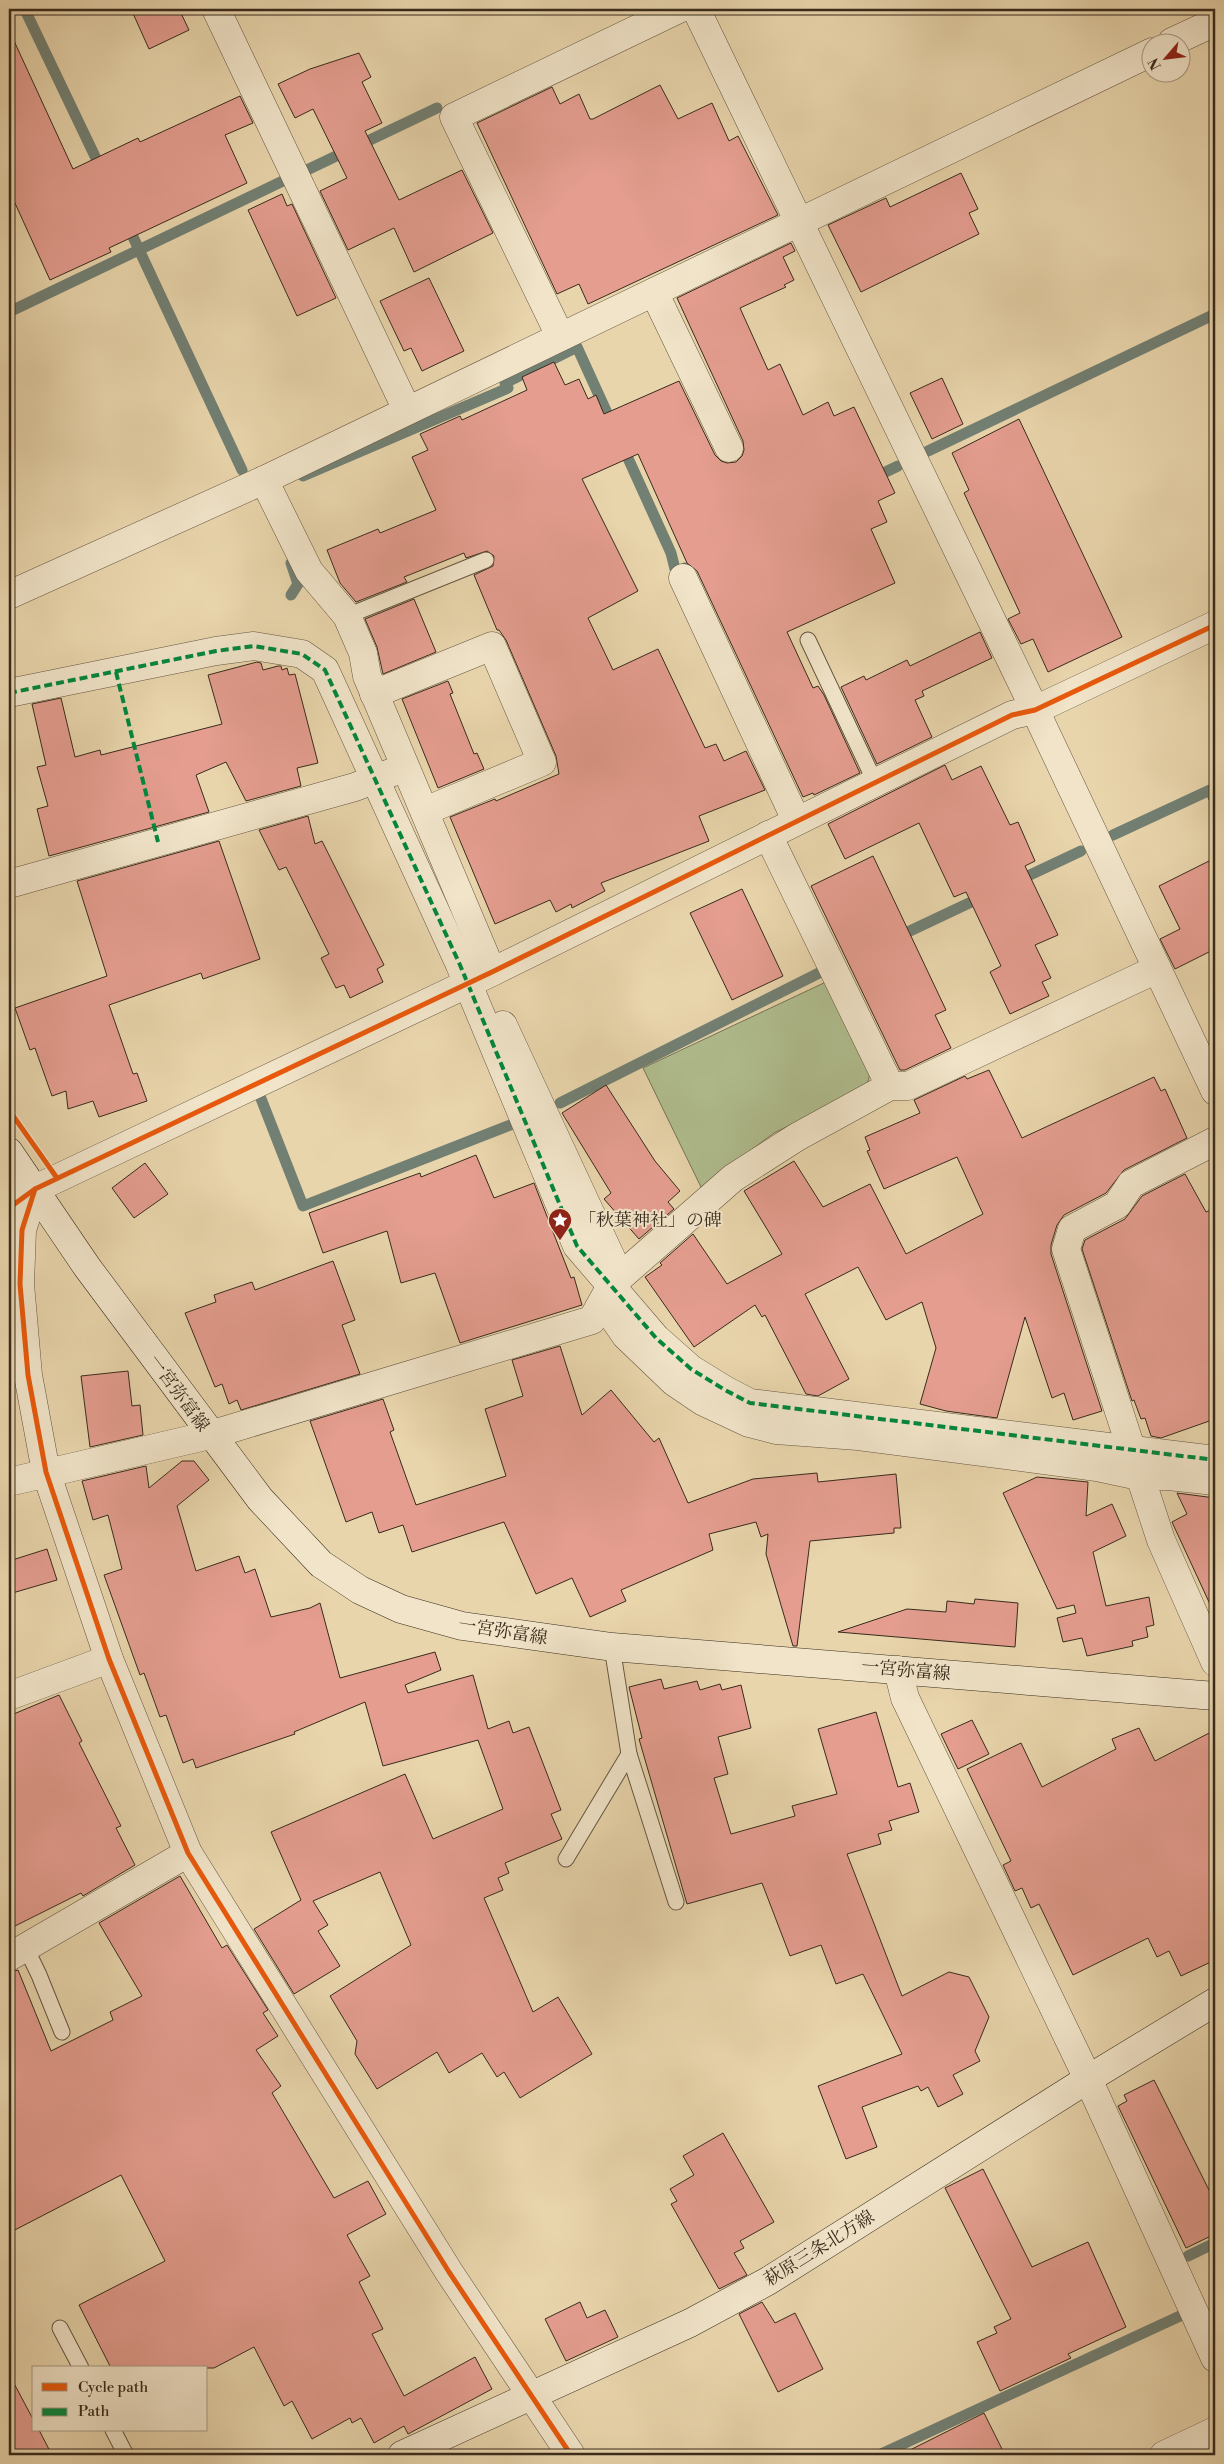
<svg xmlns="http://www.w3.org/2000/svg" width="1224" height="2464" font-family="'Libre Bodoni','Noto Serif JP',serif">
<rect width="100%" height="100%" fill="#e9d5ac"/>
<filter id="stains"><feTurbulence type="fractalNoise" baseFrequency=".004" numOctaves="4"/><feColorMatrix values="0 0 0 0 .2 0 0 0 0 .09 0 0 0 0 .02 0 0 0 .5 -.17"/></filter>
<radialGradient id="worn" r=".72"><stop offset=".6" stop-color="#630" stop-opacity="0"/><stop offset="1" stop-color="#630" stop-opacity=".3"/></radialGradient>
<!-- green -->
<path fill="#b0be8f" stroke="#747456" d="M828 981 870 1074 866 1088 774 1133 701 1187 643 1068Z"/>
<g fill="none" stroke-linecap="round" stroke-linejoin="round">
<!-- stream -->
<g stroke="#728074" stroke-width="11">
<path d="M26 12 102 171"/>
<path d="M309 169 437 108"/>
<path d="M127 224 242 470"/>
<path d="M9 312 287 179"/>
<path d="M622 445 671 553 676 573 685 568"/>
<path d="M928 451 1215 314"/>
<path d="M303 476 508 388 505 383 577 347 613 426"/>
<path d="M873 478 898 466"/>
<path d="M291 563 298 584 291 595"/>
<path d="M1113 835 1210 790 1215 801"/>
<path d="M1017 881 1081 851"/>
<path d="M895 938 984 896"/>
<path d="M260 1096 303 1206 513 1124"/>
<path d="M560 1103 823 971"/>
<path d="M1188 2256 1215 2243"/>
<path d="M879 2455 1180 2316"/>
</g>
</g>
<!-- building -->
<g fill="#e49d8f" stroke="#382b1c">
<path d="M131 9H179L189 30 149 49Z"/>
<path d="M9 30 73 169 138 138 140 142 240 96 253 123 225 135 247 183 109 248 111 252 50 280 9 190Z"/>
<path d="M359 53 371 77 362 82 382 123 365 131 399 200 462 170 493 233 414 272 394 228 348 250 320 191 347 178 313 109 295 118 278 84 310 69Z"/>
<path d="M660 85 678 119 712 103 729 141 738 136 778 215 588 304 579 284 557 294 477 123 552 87 560 104 579 94 590 119H593Z"/>
<path d="M961 173 978 209 969 213 979 234 861 292 828 225 886 198 890 207Z"/>
<path d="M282 194 287 206 292 204 336 298 297 316 248 210Z"/>
<path d="M791 243 795 251 783 257 794 280 784 285 786 287 740 308 768 370 780 364 803 415 828 402 834 416 854 407 895 493 878 501 887 522 871 529 895 583 787 632 813 688 818 686 824 695 860 773 814 795 813 793 803 797 697 571 687 563 638 454 582 479 638 591 588 618 613 670 658 649 705 748 716 744 724 761 746 751 765 790 699 816 709 841 601 883 605 891 572 908 571 904 556 912 550 900 495 924 450 817 495 799 496 801 559 774 556 756 506 640 499 630H497L474 575 493 566 494 556 487 551 466 558 464 553 404 577 407 582 356 602 340 583 327 550 378 529 380 533 436 510 412 457 428 450 420 434 460 416 462 420 527 390 522 377 554 362 565 385 579 379 588 399 596 395 604 414 679 381 715 455 721 461 727 463 736 462 742 456 744 450 743 441 677 298Z"/>
<path d="M429 278 464 351 422 371 411 348 404 351 380 301Z"/>
<path d="M942 378 963 424 932 439 910 393Z"/>
<path d="M1019 419 1122 637 1048 672 1033 639 1021 644 1008 619 1020 613 964 493 969 490 952 453Z"/>
<path d="M414 599 436 652 383 674 377 647 365 619Z"/>
<path d="M980 632 992 658 922 691 924 696 915 700 932 737 877 764 841 687 864 676 866 680 907 660 910 666Z"/>
<path d="M257 662 261 663 263 670 278 666H281L282 670 287 668 289 675 295 674 318 763 297 768 301 786 246 801 226 762 196 775 209 812 49 856 37 809 48 806 37 767 46 765 32 704 61 698 75 757 100 750 101 755 222 724 208 675Z"/>
<path d="M448 681 453 693 450 694 474 754 477 753 484 769 438 788 402 699Z"/>
<path d="M945 765 952 780 981 766 1010 825 1018 822 1035 861 1025 866 1058 935 1035 945 1051 978 1042 982 1049 996 1010 1014 990 972 1001 966 966 892 954 897 919 823 845 859 828 824Z"/>
<path d="M308 816 315 844 322 841 384 965 377 969 383 982 350 998 344 985 336 988 321 958 329 954 286 867 279 870 259 830Z"/>
<path d="M219 841 260 959 203 979 201 973 109 1005 133 1074 137 1073 147 1101 99 1117 93 1101 68 1109 66 1091 52 1096 35 1048 30 1050 15 1008 107 976 77 881Z"/>
<path d="M873 856 946 1010 935 1015 951 1048 905 1070H900L811 886Z"/>
<path d="M1215 858V949L1175 969 1160 939 1180 929 1159 886Z"/>
<path d="M742 889 783 976 732 1000 690 913Z"/>
<path d="M989 1070 1022 1138 1154 1077 1161 1091 1165 1089 1187 1138 1124 1170 1106 1193 1064 1215 1057 1225 1051 1245V1254L1102 1411 1073 1420 1064 1393 1052 1398 1025 1317 997 1418 946 1411 920 1404 936 1348 922 1302 886 1320 858 1267 805 1294 849 1379 818 1396 806 1394 765 1315 762 1317 755 1305 694 1347 645 1277 662 1265 660 1263 693 1234 727 1284 782 1254 744 1191 794 1161 823 1207 870 1184 906 1254 983 1214 957 1157 884 1189 867 1151 870 1150 865 1137 920 1113 914 1100 965 1076 967 1079Z"/>
<path d="M606 1085 655 1161 680 1191 668 1202 674 1209 639 1239 604 1199 611 1193 562 1113Z"/>
<path d="M476 1155 494 1198 534 1183 571 1278 574 1277 582 1305 460 1343 435 1273 401 1283 387 1231 323 1253 309 1213 420 1173 421 1177Z"/>
<path d="M145 1163 168 1194 134 1218 112 1188Z"/>
<path d="M1185 1174 1206 1212 1215 1208V1419L1161 1438 1151 1436 1145 1418 1141 1419 1134 1400 1132 1401 1082 1249 1085 1240 1125 1219 1142 1196Z"/>
<path d="M333 1261 355 1320 342 1325 360 1374 241 1410 237 1400 229 1404 222 1384 215 1387 185 1313 216 1302 214 1295 252 1282 255 1290Z"/>
<path d="M560 1346 582 1415 611 1390 654 1442 659 1438 688 1503 753 1479 817 1473 818 1482 896 1474 901 1528H894V1533L810 1541 797 1646H793L766 1554 768 1534 761 1537 756 1522 709 1534 713 1550 621 1590 626 1601 590 1617 572 1578 536 1594 504 1522 412 1552 403 1525 379 1533 372 1512 346 1522 310 1421 383 1399 394 1430 390 1432 416 1505 506 1476 485 1409 523 1396 512 1360Z"/>
<path d="M128 1371 132 1406 140 1405 143 1435 90 1447 81 1376Z"/>
<path d="M182 1461H194L209 1480 177 1506 196 1571 239 1556 245 1573 255 1569 271 1617 310 1608 320 1603 340 1678 435 1652 441 1670 405 1685 408 1693 473 1675 488 1729 509 1721 513 1733 529 1727 561 1810 551 1814 562 1839 505 1863 509 1873 498 1878 503 1890 484 1898 533 2012 558 1997 592 2054 520 2098 504 2072 497 2077 482 2053 449 2073 437 2052 377 2089 355 2054 357 2041 330 1996 411 1945 380 1872 313 1901 328 1925 318 1931 340 1966 294 1994 254 1929 301 1900 271 1832 405 1774 433 1839 503 1809 478 1740 383 1766 365 1702 294 1732 295 1734 196 1768 193 1759 183 1763 166 1715 160 1717 144 1673 140 1675 104 1575 122 1569 108 1515 93 1520 82 1481 146 1466 149 1488Z"/>
<path d="M1037 1477 1088 1482 1086 1516 1112 1504 1126 1536 1093 1552 1106 1606 1149 1597 1154 1625 1146 1627 1148 1637 1132 1641 1133 1646 1087 1656 1082 1638 1063 1642 1057 1618 1076 1613 1074 1605 1057 1609 1003 1493Z"/>
<path d="M1177 1493 1215 1498V1615L1172 1522 1187 1514Z"/>
<path d="M47 1549 57 1580 9 1594V1561Z"/>
<path d="M975 1599 1018 1603 1015 1647 838 1632 907 1609 946 1612 947 1601 974 1604Z"/>
<path d="M661 1679 664 1689 697 1681 700 1690 720 1684 722 1690 741 1685 751 1728 718 1737 728 1774 714 1778 731 1834 795 1816 792 1806 837 1794 818 1729 876 1712 898 1787 910 1783 919 1812 889 1821 892 1830 878 1834 881 1844 847 1854 902 1996 949 1972 969 1977 989 2017 975 2051 980 2061 953 2075 963 2094 938 2107 928 2087 921 2091 918 2086 862 2107 877 2147 846 2159 818 2086 902 2054 863 1974 836 1984 821 1945 790 1956 762 1883 687 1904 639 1739 642 1738 629 1687Z"/>
<path d="M59 1695 82 1741 79 1743 121 1826 116 1828 135 1865 83 1896 81 1893 9 1929V1716Z"/>
<path d="M972 1720 989 1754 958 1769 941 1734Z"/>
<path d="M1139 1728 1155 1761 1215 1730V1960L1181 1976 1169 1951 1157 1957 1148 1938 1073 1975 1039 1904 1031 1908 1022 1888 1015 1891 1003 1865 1011 1861 967 1769 1021 1743 1042 1787 1116 1749 1112 1739Z"/>
<path d="M180 1876 222 1948 227 1945 268 2010 263 2013 278 2036 256 2050 281 2086 272 2093 334 2198 368 2181 386 2214 347 2235 370 2276 359 2282 383 2329 372 2334 404 2396 475 2357 492 2389 408 2434 404 2426 374 2443 361 2418 352 2423 350 2418 312 2439 292 2401 284 2406 254 2347 214 2368H111L79 2305 165 2261 121 2175 9 2233V1973L18 1970 51 2051 113 2020 110 2012 142 1996 99 1923Z"/>
<path d="M1154 2080 1215 2202V2234L1186 2248 1118 2106 1127 2101 1124 2095Z"/>
<path d="M723 2133 774 2222 740 2241 744 2248 734 2253 747 2275 719 2289 671 2204 677 2201 670 2189 694 2175 683 2156Z"/>
<path d="M983 2169 1032 2267 1088 2242 1126 2327 1068 2354 1071 2358 1000 2391 977 2342 997 2333 994 2327 1011 2319 945 2188Z"/>
<path d="M580 2302 587 2318 605 2310 618 2337 566 2361 545 2319Z"/>
<path d="M762 2302 775 2323 795 2313 823 2369 778 2392 739 2314Z"/>
<path d="M9 2374 34 2421V2430H39L52 2455H9Z"/>
<path d="M984 2413 1005 2455H900Z"/>
</g>
<g fill="none" stroke-linecap="round" stroke-linejoin="round">
<!-- lane casing -->
<g stroke="#645640" stroke-width="17">
<g id="lane">
<path d="M347 616 486 560"/>
<path d="M808 640 875 782"/>
<path d="M612 1647 629 1754 676 1902"/>
<path d="M566 1859 629 1754"/>
<path d="M26 1948 39 1975 62 2032"/>
<path d="M60 2328 81 2368"/>
<path d="M113 2430 126 2455"/>
</g>
</g>
<!-- street casing -->
<g stroke="#645640" stroke-width="29">
<g id="street">
<path d="M216 9 407 410"/>
<path d="M696 9 1035 710 1215 1091"/>
<path d="M1172 42 1215 22"/>
<path d="M654 292 729 448"/>
<path d="M560 336 454 117 679 9"/>
<path d="M264 480 309 571 347 616 363 653 367 676 492 972"/>
<path d="M683 578 796 820"/>
<path d="M9 595 264 480 1152 52"/>
<path d="M9 693 216 651 254 646 302 654 325 670 460 965 577 1246 656 1338 691 1369 725 1390 750 1403 1215 1460"/>
<path d="M374 694 492 646 542 762 425 811"/>
<path d="M768 835 890 1086"/>
<path d="M9 884 355 787 393 772"/>
<path d="M1215 1141 1131 1184 1117 1205 1072 1229 1066 1249 1161 1540 1215 1662"/>
<path d="M35 1189 22 1230 20 1284 28 1375 46 1472 109 1659 188 1853 449 2272 571 2455"/>
<path d="M20 1199 35 1189 492 972 1012 715 1035 710 1215 625"/>
<path d="M620 1277 733 1178 797 1137 890 1086H908L1157 969"/>
<path d="M603 1303 626 1336 674 1382 702 1401 749 1423 776 1430 858 1436 1097 1467 1139 1476H1168L1215 1481"/>
<path d="M9 1482 210 1435 592 1320 607 1293 620 1277 503 1025"/>
<path d="M898 1670 905 1698 1088 2079 1215 2358"/>
<path d="M9 1696 109 1659"/>
<path d="M9 1957 188 1853"/>
<path d="M1164 2455 1215 2431"/>
</g>
</g>
<!-- secondary casing -->
<g stroke="#382b1c" stroke-width="29">
<g id="secondary">
<path d="M9 1152 87 1267 260 1499 321 1564 360 1590 401 1609 462 1626 612 1647 1215 1696"/>
<path d="M402 2455 690 2323 768 2281 1088 2079 1215 2002"/>
</g>
</g>
<!-- lane -->
<use href="#lane" stroke="#f1e4c9" stroke-width="15"/>
<!-- street -->
<use href="#street" stroke="#f1e4c9" stroke-width="28"/>
<!-- secondary -->
<use href="#secondary" stroke="#f1e4c9" stroke-width="28"/>
<!-- quiet -->
<g stroke="#00873e" stroke-width="4" stroke-dasharray="8 4" stroke-linecap="butt">
<path d="M116 672 158 842"/>
<path d="M9 693 216 651 254 646 302 654 325 670 460 965 577 1246 656 1338 691 1369 725 1390 750 1403 1215 1460"/>
</g>
<!-- cycleway casing -->
<g stroke="#f1e4c9" stroke-width="8">
<g id="cycleway">
<path d="M9 1110 57 1178"/>
<path d="M35 1189 22 1230 20 1284 28 1375 46 1472 109 1659 188 1853 449 2272 571 2455"/>
<path d="M9 1208 35 1189 492 972 1012 715 1035 710 1215 625"/>
</g>
</g>
<!-- cycleway -->
<use href="#cycleway" stroke="#e8590c" stroke-width="5"/>
</g>
<!-- icons -->
<defs>
<g id="sight-pin" transform="scale(1.25)"><path d="M0 17L-7.5 6A9.5 9.5 0 1 1 7.5 6Z" fill="#8f2418" stroke="#f1e4c9"/><path d="M0-6L1.8-2.2L6-1.7L2.9 1.2L3.7 5.4L0 3.3L-3.7 5.4L-2.9 1.2L-6-1.7L-1.8-2.2Z" fill="#fff"/></g>
</defs>
<g fill-rule="evenodd">
<use href="#sight-pin" x="560" y="1220"/>
</g>
<g text-anchor="middle" stroke-width="4" stroke-linejoin="round" paint-order="stroke">
<!-- poi labels -->
<g font-size="18" fill="#382b1c" stroke="#f1e4c9" text-anchor="start">
<text x="578" y="1226">「秋葉神社」の碑</text>
</g>
<!-- street labels -->
<g font-size="18" fill="#382b1c" stroke="#f1e4c9">
<text transform="translate(179 1393) rotate(54)" y="6">一宮弥富線</text>
<text transform="translate(503 1631) rotate(9)" y="6">一宮弥富線</text>
<text transform="translate(906 1670) rotate(5)" y="6">一宮弥富線</text>
<text transform="translate(819 2248) rotate(-32)" y="6">萩原三条北方線</text>
</g>
</g>
<!-- margin -->
<rect width="1224" height="2464" fill="none" stroke="#e9d5ac" stroke-width="30"/>
<rect x="10" y="10" width="1204" height="2444" fill="none" stroke="#382b1c" stroke-width="2.5"/>
<rect x="15" y="15" width="1194" height="2434" fill="none" stroke="#382b1c"/>
<!-- legend -->
<rect x="32" y="2366" width="175" height="65" fill="#f1e4c9" stroke="#a79a84"/>
<rect x="42" y="2383" width="25" height="8" fill="#e8590c" stroke="#a79a84"/>
<text x="78" y="2392" font-size="15" fill="#382b1c">Cycle path</text>
<rect x="42" y="2408" width="25" height="8" fill="#00873e" stroke="#a79a84"/>
<text x="78" y="2416" font-size="15" fill="#382b1c">Path</text>
<!-- north arrow -->
<g transform="translate(1166 58) rotate(242)"><circle r="24" fill="#f1e4c9" stroke="#a79a84"/>
<path d="M0-4L9 19L0 12L-9 19Z" fill="#8f2418"/>
<text y="-8" font-size="14" font-weight="bold" text-anchor="middle" fill="#382b1c">N</text>
</g>
<rect width="100%" height="100%" filter="url(#stains)"/>
<rect width="100%" height="100%" fill="url(#worn)"/>
</svg>
